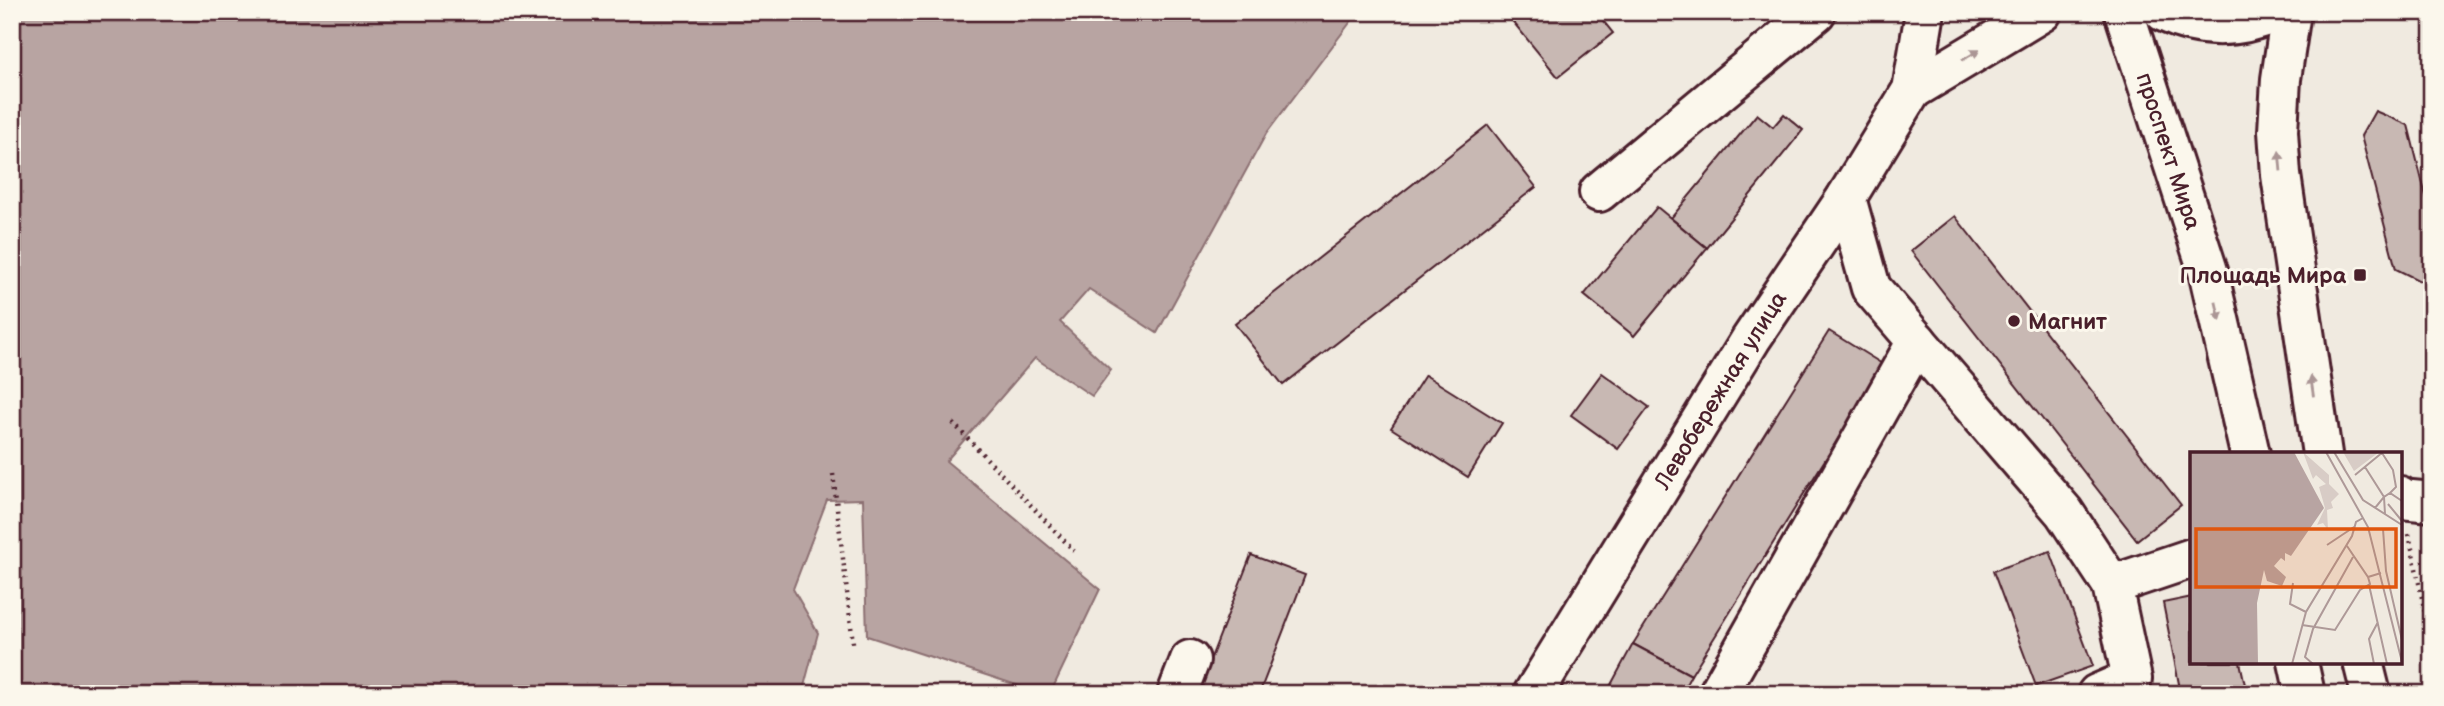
<svg xmlns="http://www.w3.org/2000/svg" width="2444" height="706" font-family="'Balsamiq Sans',sans-serif">
<rect width="100%" height="100%" fill="#f0eae0"/>
<filter id="ink" filterUnits="userSpaceOnUse"><feTurbulence type="fractalNoise" baseFrequency=".0143" numOctaves="2"/><feDisplacementMap in="SourceGraphic" scale="14" xChannelSelector="R" yChannelSelector="G"/><feConvolveMatrix kernelMatrix="1 2 1 2 8 2 1 2 1" color-interpolation-filters="sRGB"/></filter>
<g filter="url(#ink)">
<!-- water -->
<path fill="#b8a4a2" stroke="#8c6f72" stroke-width="2" d="M12 12H1358L1266 134 1157 333 1089 289 1060 322 1111 370 1092 396 1035 358 946 461 1100 589 1050 694H1044L867 636 863 499 827 500 793 589 818 633 802 694H12Z"/>
<!-- building -->
<g fill="#c8b8b3" stroke="#4a1f2b" stroke-width="2">
<path d="M1505 12H1596L1613 33 1558 77Z"/>
<path d="M2375 111 2408 125 2432 220V264L2422 282 2396 269 2361 136Z"/>
<path d="M1757 114 1773 127 1784 114 1803 130 1707 248 1671 218Z"/>
<path d="M1488 125 1536 187 1283 385 1235 324Z"/>
<path d="M1657 207 1707 248 1634 336 1584 295Z"/>
<path d="M1955 216 2181 505 2137 540 1911 251Z"/>
<path d="M1829 331 1884 365 1691 675 1633 644Z"/>
<path d="M1602 373 1649 407 1618 449 1571 415Z"/>
<path d="M1425 375 1502 423 1468 477 1391 428Z"/>
<path d="M2050 551 2093 666 2036 686 1993 571Z"/>
<path d="M1251 555 1305 575 1259 694H1197Z"/>
<path d="M2192 597V662H2240L2247 694H2181L2163 603Z"/>
<path d="M1633 644 1691 675 1681 694H1606Z"/>
</g>
<g fill="none" stroke-linecap="round" stroke-linejoin="round">
<!-- minor casing -->
<g stroke="#4a1f2b" stroke-width="44">
<g id="minor">
<path d="M1912 90 2042 12"/>
<path d="M1599 192 1816 12"/>
<path d="M1846 198 1871 288 2064 512 2112 585 2192 558"/>
<path d="M2400 496 2401 499 2432 502"/>
<path d="M1177 694 1190 660"/>
<path d="M1533 694 1751 339 1846 198 1912 90 1925 12"/>
<path d="M1718 694 1917 341"/>
<path d="M2097 694 2132 679 2112 585"/>
</g>
</g>
<!-- major casing -->
<g stroke="#4a1f2b" stroke-width="44">
<g id="major">
<path d="M2124 12 2208 271 2250 454"/>
<path d="M2164 12C2201 30 2239 29 2276 12"/>
<path d="M2291 12 2281 79 2278 131 2281 175 2322 454"/>
<path d="M2298 662 2305 694"/>
<path d="M2363 662 2371 694"/>
</g>
</g>
<!-- path -->
<g stroke="#4a1f2b" stroke-width="4.5" stroke-dasharray="2 5" stroke-linecap="butt">
<path d="M953 423 1074 551"/>
<path d="M833 474 853 643"/>
<path d="M2409 534 2432 647"/>
</g>
<!-- minor -->
<use href="#minor" stroke="#fbf7ec" stroke-width="38"/>
<!-- major -->
<use href="#major" stroke="#fbf7ec" stroke-width="38"/>
</g>
<!-- one-way arrows -->
<defs><path id="oneway-solid" d="M-6-.8H1V-3.2L6.5 0L1 3.2V.8H-6Z" transform="scale(1.75)"/></defs>
<g fill="#ab9695">
<use href="#oneway-solid" transform="translate(1971 55) rotate(-31)"/>
<use href="#oneway-solid" transform="translate(2280 161) rotate(-95)"/>
<use href="#oneway-solid" transform="translate(2218 311) rotate(77)"/>
<use href="#oneway-solid" transform="translate(2312 386) rotate(-98)"/>
</g>
</g>
<!-- markers -->
<g fill="#4a1f2b" stroke="#fbf7ec" stroke-width="2.5">
<rect x="2353" y="268" width="14" height="14" rx="3.5"/>
<circle cx="2014" cy="321" r="7"/>
</g>
<g text-anchor="middle" stroke-width="6" stroke-linejoin="round" paint-order="stroke">
<!-- street labels -->
<g font-size="23" fill="#4a1f2b" stroke="#fbf7ec">
<text transform="translate(2169 151) rotate(72)" y="8">проспект Мира</text>
<text transform="translate(1720 390) rotate(-58)" y="8">Левобережная улица</text>
</g>
<!-- poi labels -->
<g font-size="23" font-weight="bold" fill="#4a1f2b" stroke="#fbf7ec" text-anchor="end">
<text x="2346" y="283">Площадь Мира</text>
<text x="2028" y="329" text-anchor="start">Магнит</text>
</g>
</g>
<!-- overview -->
<g transform="translate(2190 452)">
<rect width="212" height="212" fill="#f0eae0"/>
<path d="M113 0 139 23V32L149 42 141 50 143 56 137 58 138 78 133 71 127 73 135 56 129 35 136 32 126 23 123 27ZM153 0H189L164 19Z" fill="#d8ccc6"/>
<path d="M0 0H104L134 56 101 104 95 101V109L91 106 84 114 96 125 92 134 77 129 74 118 67 151 68 212H0Z" fill="#b8a4a2"/>
<path fill="none" stroke="#ae9998" stroke-width="2" d="M136 0 178 75 212 210M144 0 173 48 212 73M192 1 203 18 206 35 200 41M175 15 194 45 185 56M165 23 193 0M198 52 212 69M195 62 194 45 200 41 212 49M193 77 196 119 212 188M137 93 164 75M157 94 178 125 191 121M103 131 100 152 116 160M179 133 197 212M112 173 145 178 170 138 180 132 178 125M102 212 116 160 162 84 166 70 173 66M123 212 115 205 123 177 163 105M184 212 179 187 188 170"/>
<path fill="#e0560e" fill-opacity="0.15" stroke="#e0560e" stroke-width="3.5" d="M6 77H206V135H6Z"/>
<rect width="212" height="212" fill="none" stroke="#4a1f2b" stroke-width="3.5"/>
</g>
<!-- margin -->
<rect width="2444" height="706" fill="none" stroke="#fbf7ec" stroke-width="42"/>
<rect x="21" y="21" width="2402" height="664" fill="none" stroke="#4a1f2b" stroke-width="2.5" filter="url(#ink)"/>
</svg>
